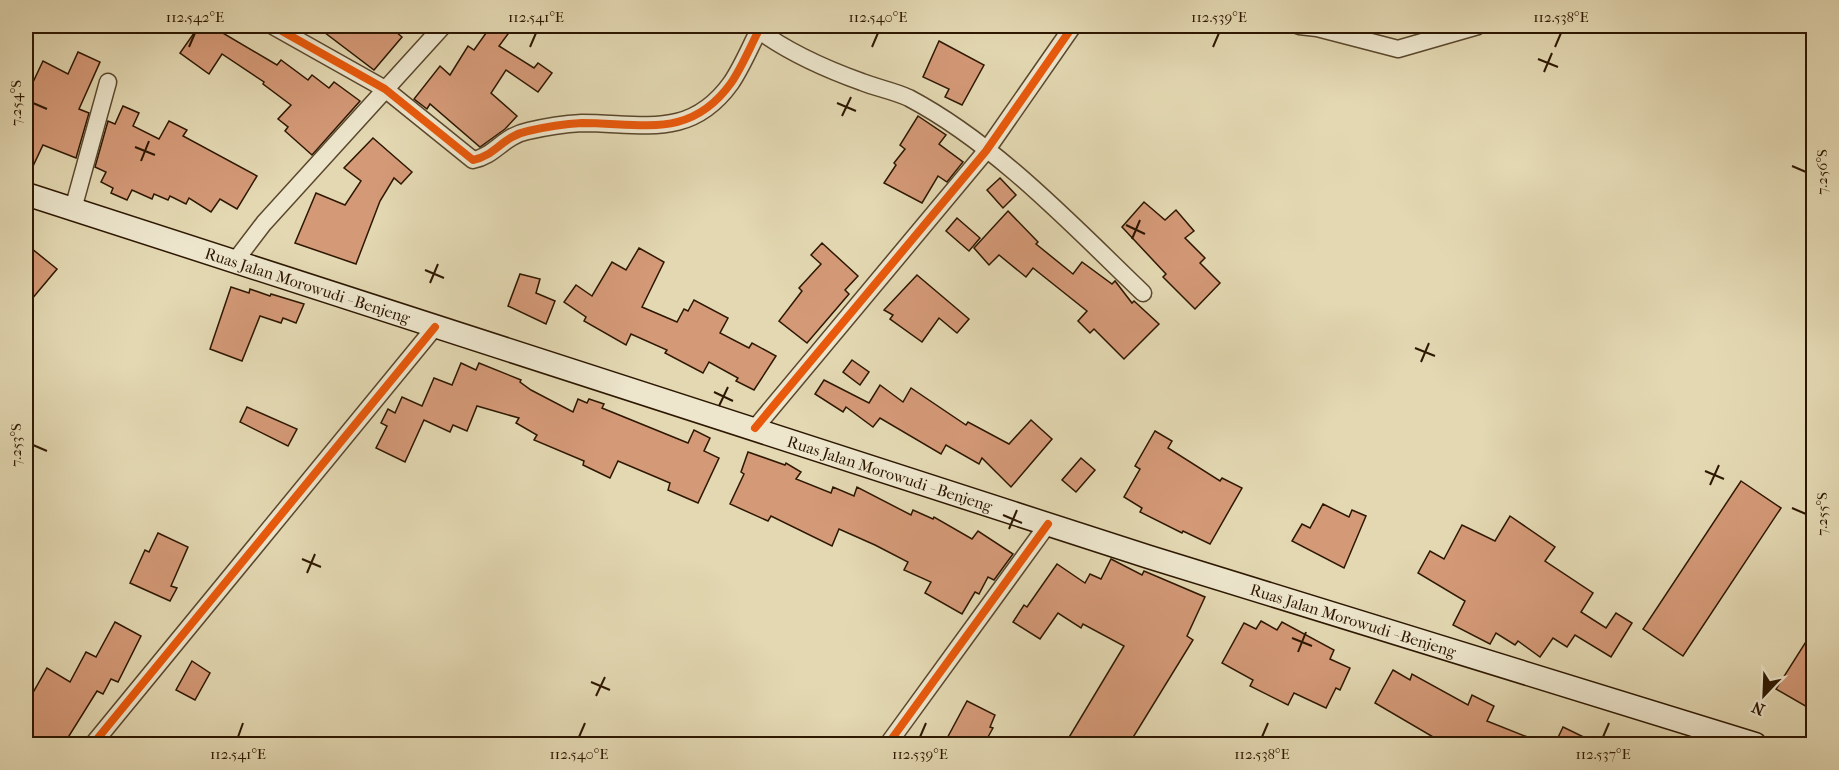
<svg xmlns="http://www.w3.org/2000/svg" width="1839" height="770" font-family="'IM FELL French Canon',serif">
<rect width="100%" height="100%" fill="#e3d8b2"/>
<filter id="stains"><feTurbulence type="fractalNoise" baseFrequency=".00333" numOctaves="4"/><feColorMatrix values="0 0 0 0 .2 0 0 0 0 .09 0 0 0 0 .02 0 0 0 .5 -.17"/></filter>
<radialGradient id="worn" r=".72"><stop offset=".6" stop-color="#630" stop-opacity="0"/><stop offset="1" stop-color="#630" stop-opacity=".3"/></radialGradient>
<!-- building -->
<g fill="#d49977" stroke="#2d1700" stroke-width="1.5">
<path d="M199 26H211L277 65 281 60 308 80 312 75 329 88 334 82 360 101 312 155 285 131 288 127 278 119 291 105 263 84 264 82 222 54 209 74 180 53Z"/>
<path d="M316 26H389L402 37 374 70Z"/>
<path d="M491 26H514L499 46 534 68 538 63 552 73 538 92 506 70 491 93 517 116 505 129 480 147 430 104 427 109 414 99 440 66 450 75 468 46 474 50Z"/>
<path d="M939 41 984 65 962 105 945 97 949 89 923 77Z"/>
<path d="M78 52 100 62 79 109 89 113 76 158 43 145 26 181V97L43 61 68 74Z"/>
<path d="M123 106 139 113 133 126 159 139 169 121 187 130 183 136 257 176 237 209 220 199 211 212 189 198 186 204 170 196 168 200 154 194 152 199 132 190 127 200 111 193 113 188 101 182 106 172 95 167 108 121 115 124Z"/>
<path d="M918 116 946 135 939 144 963 162 947 182 938 176 922 203 884 183 896 165 894 163 905 149 900 145Z"/>
<path d="M373 138 412 172 401 184 394 178 380 201 356 264 295 243 316 193 345 205 361 181 344 168Z"/>
<path d="M1000 178 1016 195 1003 208 987 190Z"/>
<path d="M1144 202 1165 220 1176 210 1194 231 1185 238 1205 258 1200 263 1220 283 1195 309 1163 277 1166 274 1122 227Z"/>
<path d="M1008 211 1038 242 1036 244 1073 274 1082 262 1112 284 1115 281 1132 303 1134 301 1159 324 1124 359 1094 329 1090 333 1078 321 1087 311 1033 268 1026 277 999 255 989 265 974 248Z"/>
<path d="M957 218 980 238 969 251 946 231Z"/>
<path d="M822 243 858 276 845 290 849 294 807 343 779 321 802 291 799 288 821 264 811 255Z"/>
<path d="M26 244 57 269 26 306Z"/>
<path d="M639 248 664 262 642 307 677 322 684 309 688 311 694 300 728 318 720 333 749 348 752 343 776 356 754 390 736 381 738 378 709 362 703 373 665 353 667 350 631 334 626 345 584 321 586 317 564 302 576 285 592 296 612 262 626 270Z"/>
<path d="M520 274 540 279 536 293 555 301 546 324 508 306Z"/>
<path d="M917 275 969 319 957 333 939 318 922 342 890 319 893 315 884 310Z"/>
<path d="M231 287 249 293 250 289 270 296 271 294 304 304 296 323 283 318 281 323 260 316 242 361 210 349Z"/>
<path d="M852 360 869 372 860 385 843 372Z"/>
<path d="M461 363 476 370 479 363 521 380 520 382 531 390 573 412 578 399 587 403 589 399 604 404 602 408 688 443 694 430 710 438 704 451 719 458 698 503 668 490 670 483 618 461 610 478 583 465 584 461 534 440 537 435 516 423 519 418 477 406 467 431 453 425 450 432 424 420 405 462 376 448 387 426 381 423 388 409 395 413 402 397 422 406 434 378 452 385Z"/>
<path d="M824 380 869 403 880 385 903 402 911 388 966 425 968 422 1009 444 1031 420 1052 439 1011 487 982 458 979 464 946 445 941 454 880 418 873 427 846 407 843 412 815 394Z"/>
<path d="M247 407 297 429 288 446 240 422Z"/>
<path d="M1155 431 1172 441 1168 448 1220 481 1222 478 1242 488 1210 544 1183 531 1182 533 1140 512 1142 508 1124 497 1140 469 1135 466Z"/>
<path d="M748 452 785 465 786 463 801 472 796 479 831 493 833 487 854 496 857 487 911 515 913 510 933 519 934 517 972 539 978 531 1013 554 994 580 988 577 979 594 975 592 962 614 925 593 931 582 904 570 908 562 875 545 839 529 832 546 771 516 768 521 730 504 744 474 741 472Z"/>
<path d="M1081 458 1095 470 1076 492 1062 480Z"/>
<path d="M1741 481 1781 508 1683 656 1643 629Z"/>
<path d="M1323 504 1349 517 1352 510 1366 516 1344 568 1292 541 1302 524 1310 528Z"/>
<path d="M1510 516 1555 547 1545 561 1593 593 1581 612 1606 628 1616 613 1632 623 1611 657 1575 635 1567 647 1553 638 1540 657 1518 641 1515 645 1496 633 1490 644 1453 625 1465 601 1418 573 1430 551 1444 559 1462 525 1495 541Z"/>
<path d="M158 533 188 547 171 586 177 588 170 601 130 583 145 550 149 552Z"/>
<path d="M1111 559 1142 575 1144 571 1205 597 1187 636 1193 640 1129 744H1065L1124 646 1083 624 1081 628 1058 613 1040 639 1013 622 1024 605 1027 607 1057 564 1085 583 1090 574 1101 579Z"/>
<path d="M1261 621 1277 630 1282 622 1334 650 1330 659 1350 668 1340 690 1336 688 1326 708 1294 693 1288 705 1250 686 1253 680 1222 663 1244 623 1256 629Z"/>
<path d="M115 622 141 636 118 682 111 679 103 694 97 691 64 744H26V705L47 668 70 682 86 652 96 657Z"/>
<path d="M1814 629V711L1776 689Z"/>
<path d="M192 661 210 673 195 700 176 690Z"/>
<path d="M1393 670 1410 680 1412 674 1468 705 1472 695 1494 706 1487 721 1545 744H1445L1375 703Z"/>
<path d="M967 701 995 715 990 727 993 728 984 744H944Z"/>
<path d="M1563 727 1598 744H1555Z"/>
</g>
<g fill="none" stroke-linecap="round" stroke-linejoin="round">
<!-- street casing -->
<g stroke="#5a472c" stroke-width="19">
<g id="street">
<path d="M273 26 385 89 473 160C495 156 503 136 528 131 545 127 565 124 582 123 642 123 690 140 731 83 742 67 750 47 759 30"/>
<path d="M753 26C785 51 823 68 862 82 877 88 894 91 909 98 996 144 1072 225 1143 293"/>
<path d="M1299 26 1317 28 1398 49 1478 26"/>
<path d="M73 209 108 82"/>
<path d="M235 261 264 223 443 26"/>
<path d="M755 428 986 151 1073 26"/>
<path d="M93 744 435 327"/>
<path d="M888 744 1048 524"/>
</g>
</g>
<!-- secondary casing -->
<g stroke="#2d1700" stroke-width="25">
<g id="secondary">
<path id="s1" d="M26 194 1149 557 1755 744"/>
</g>
</g>
<!-- street -->
<use href="#street" stroke="#ede6cd" stroke-width="16"/>
<!-- secondary -->
<use href="#secondary" stroke="#ede6cd" stroke-width="22"/>
<!-- cycleway casing -->
<g stroke="#ede6cd" stroke-width="11">
<g id="cycleway">
<path d="M273 26 385 89 473 160C495 156 503 136 528 131 545 127 565 124 582 123 642 123 690 140 731 83 742 67 750 47 759 30"/>
<path d="M755 428 986 151 1073 26"/>
<path d="M93 744 435 327"/>
<path d="M888 744 1048 524"/>
</g>
</g>
<!-- cycleway -->
<use href="#cycleway" stroke="#e8590c" stroke-width="8"/>
</g>
<!-- ticks -->
<path fill="none" stroke="#2d1700" stroke-width="2" d="M189 47 195 33M530 47 536 33M872 47 878 33M1213 47 1219 33M1555 47 1561 33M1538 59 1558 67M1544 72 1552 53M33 103 47 109M837 103 856 111M842 116 851 97M135 147 155 155M141 161 149 141M1792 166 1806 172M1126 225 1145 234M1132 239 1140 220M425 270 444 278M430 283 438 264M1415 348 1435 356M1421 362 1429 343M714 392 733 401M719 406 728 387M33 445 47 451M1705 471 1724 479M1710 485 1719 465M1792 508 1806 514M1003 515 1022 523M1009 529 1017 510M302 559 321 567M307 573 315 554M1292 638 1312 646M1298 652 1306 632M591 682 610 690M596 696 605 677M238 737 243 723M579 737 585 723M920 737 926 723M1262 737 1268 723M1603 737 1609 723"/>
<g text-anchor="middle" stroke-width="4.5" stroke-linejoin="round" paint-order="stroke">
<!-- street labels -->
<g font-size="16" fill="#2d1700" stroke="#ede6cd">
<text dy="6" stroke="none"><textPath href="#s1" startOffset="296">Ruas Jalan Morowudi - Benjeng</textPath></text>
<text dy="6" stroke="none"><textPath href="#s1" startOffset="908">Ruas Jalan Morowudi - Benjeng</textPath></text>
<text dy="6" stroke="none"><textPath href="#s1" startOffset="1394">Ruas Jalan Morowudi - Benjeng</textPath></text>
</g>
</g>
<!-- margin -->
<rect width="1839" height="770" fill="none" stroke="#e3d8b2" stroke-width="66"/>
<!-- north arrow -->
<g transform="translate(1764 695) rotate(203)" stroke="#ede6cd" stroke-width="4.5" paint-order="stroke">
<path d="M0-4.5L10 22L0 15L-10 22Z" fill="#2d1700"/>
<text y="-9" font-size="16" font-weight="bold" text-anchor="middle" fill="#2d1700">N</text>
</g>
<rect x="33" y="33" width="1773" height="704" fill="none" stroke="#2d1700" stroke-width="2"/>
<g font-size="15" text-anchor="middle" fill="#2d1700">
<text x="195" y="22">112.542°E</text>
<text x="536" y="22">112.541°E</text>
<text x="878" y="22">112.540°E</text>
<text x="1219" y="22">112.539°E</text>
<text x="1561" y="22">112.538°E</text>
<text transform="translate(16 103) rotate(-90)" y="5">7.254°S</text>
<text transform="translate(1822 172) rotate(-90)" y="5">7.256°S</text>
<text transform="translate(16 445) rotate(-90)" y="5">7.253°S</text>
<text transform="translate(1822 514) rotate(-90)" y="5">7.255°S</text>
<text x="238" y="759">112.541°E</text>
<text x="579" y="759">112.540°E</text>
<text x="920" y="759">112.539°E</text>
<text x="1262" y="759">112.538°E</text>
<text x="1603" y="759">112.537°E</text>
</g>
<rect width="100%" height="100%" filter="url(#stains)"/>
<rect width="100%" height="100%" fill="url(#worn)"/>
</svg>
